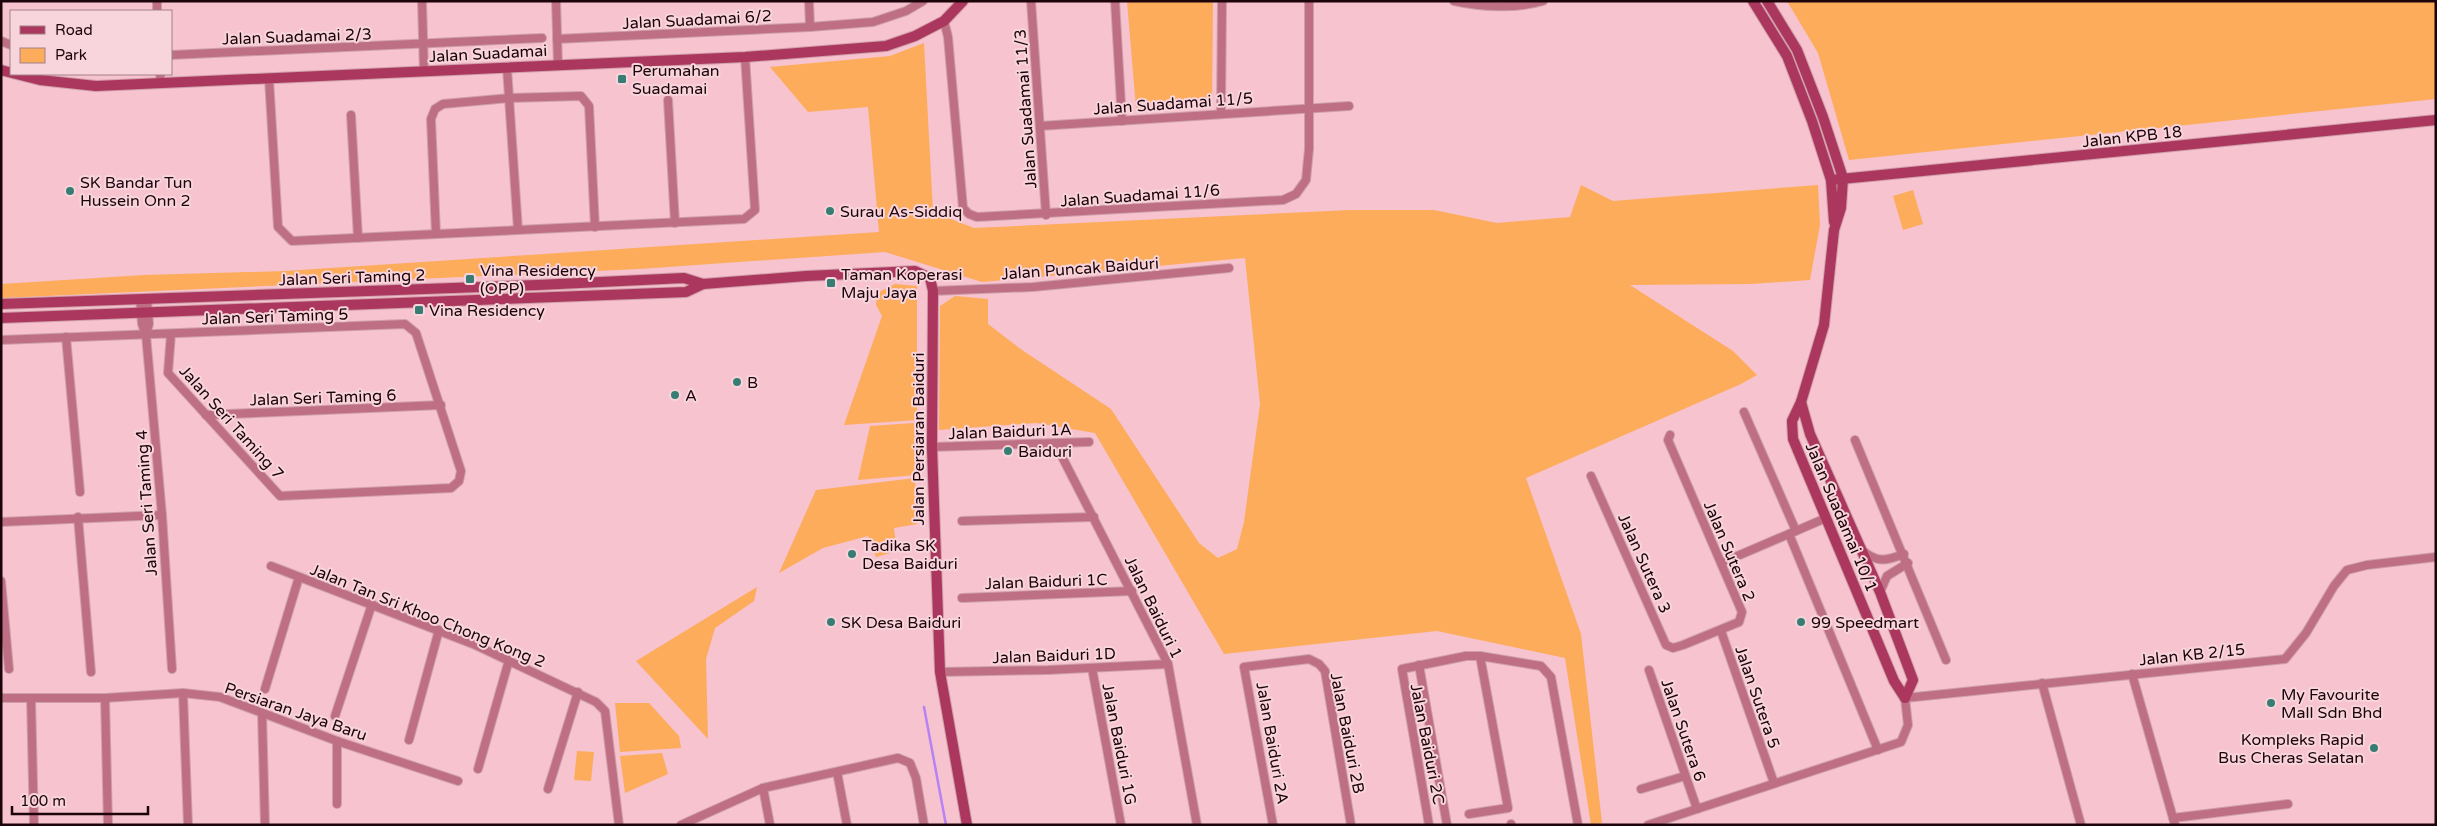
<svg xmlns="http://www.w3.org/2000/svg" width="2437" height="826" font-family="'Varela Round',sans-serif">
<rect width="100%" height="100%" fill="#f6c3ce"/>
<!-- green -->
<g fill="#fcac5b">
<path d="M1127 1H1213L1212 105 1136 108Z"/>
<path d="M1787 1H2436V99L1849 160 1818 53Z"/>
<path d="M924 43 933 212 974 228 1350 210H1434L1497 223 1570 217 1581 185 1613 201 1818 185 1820 225 1810 280 1751 284 1630 285 1733 351 1757 375 1741 384 1526 478 1581 634 1602 823 1591 825 1565 658 1437 631 1224 654 1095 433 1036 423 939 430 940 306 955 296 988 299V324L1022 350 1111 409 1199 543 1218 558 1237 549 1244 522 1260 404 1245 258 982 282 885 252 639 269 1 298V284L144 275 285 271 879 232 868 107 808 112 770 67 890 56Z"/>
<path d="M1913 190 1923 224 1903 230 1893 196Z"/>
<path d="M895 284 917 286V420L844 425 882 316 876 305 877 293Z"/>
<path d="M914 423 916 475 858 480 870 426Z"/>
<path d="M915 478 917 524 894 528 897 551 876 557 868 536 823 548 779 573 816 490Z"/>
<path d="M757 587 754 601 715 628 706 659 708 739 636 661Z"/>
<path d="M615 703H649L679 736 681 748 620 752Z"/>
<path d="M577 751 594 752 591 781 574 780Z"/>
<path d="M662 753 668 774 625 793 620 756Z"/>
</g>
<g fill="none" stroke-linecap="round" stroke-linejoin="round">
<!-- stream -->
<path stroke="#b782f4" stroke-width="2.5" d="M924 707 946 825"/>
<!-- street casing -->
<g stroke="#cfa0ab" stroke-width="10">
<g id="street">
<path d="M157 1V11"/>
<path d="M422 1 424 72"/>
<path d="M556 1 558 65"/>
<path d="M809 1 810 27"/>
<path d="M1031 1 1046 215"/>
<path d="M1115 1 1122 121"/>
<path d="M1454 1C1481 7 1516 9 1543 1"/>
<path d="M944 21 948 37 963 208 969 214 977 217 1283 200 1296 194 1306 180 1309 149V1"/>
<path d="M557 39 810 27 873 22 906 11 923 1"/>
<path d="M1 41 11 45"/>
<path d="M171 55 542 38"/>
<path d="M507 68 518 230"/>
<path d="M160 74 161 84"/>
<path d="M269 79 278 227 292 241 744 219 755 210 745 57"/>
<path d="M668 100 675 223"/>
<path d="M1221 114 1222 1"/>
<path d="M351 115 358 238"/>
<path d="M1040 126 1349 106"/>
<path d="M436 234 431 119 435 109 443 104 510 98 581 96 589 106 595 227"/>
<path d="M933 291 1033 287 1229 268"/>
<path d="M140 299 142 324 146 335 162 515 172 669"/>
<path d="M146 335 149 324 147 299"/>
<path d="M66 337 80 492"/>
<path d="M1 340 405 324 416 333 461 471 459 481 451 488 280 496 168 373 171 334"/>
<path d="M1744 412 1796 531"/>
<path d="M206 415 441 405"/>
<path d="M1855 440 1946 660"/>
<path d="M1055 443 1168 664 1197 825"/>
<path d="M932 447 1089 442"/>
<path d="M1591 476 1666 645 1673 648 1683 645 1739 622 1742 612 1668 440 1670 435"/>
<path d="M78 517 91 672"/>
<path d="M962 521 1094 517"/>
<path d="M1 522 162 515"/>
<path d="M1789 534 1878 750"/>
<path d="M1862 550C1877 563 1886 561 1904 554"/>
<path d="M1721 563 1826 518"/>
<path d="M271 566 473 644 596 702 605 711 619 825"/>
<path d="M1 581 9 669"/>
<path d="M1880 592 1887 576 1908 563"/>
<path d="M962 598 1132 591"/>
<path d="M1721 631 1774 783"/>
<path d="M1419 665 1447 825"/>
<path d="M1092 668 1121 825"/>
<path d="M1649 670 1697 809"/>
<path d="M940 672 1048 670 1168 664"/>
<path d="M2132 674 2175 825"/>
<path d="M2042 683 2081 825"/>
<path d="M265 689 299 577"/>
<path d="M183 693 188 825"/>
<path d="M1 698H105L183 693 220 697 337 741 458 781"/>
<path d="M31 698 34 825"/>
<path d="M105 698 108 825"/>
<path d="M262 713 265 825"/>
<path d="M335 716 372 604"/>
<path d="M409 740 439 630"/>
<path d="M478 769 509 660"/>
<path d="M837 772 847 825"/>
<path d="M763 788 770 825"/>
<path d="M548 789 578 692"/>
<path d="M1641 789 1685 776"/>
<path d="M337 804V741"/>
<path d="M1469 814 1508 808 1480 656"/>
<path d="M2173 818 2288 804"/>
<path d="M1511 824V825"/>
<path d="M681 825 763 788 898 758 910 763 916 778 924 825"/>
<path d="M1273 825 1244 667 1309 659 1319 664 1325 671 1351 825"/>
<path d="M1429 825 1402 669 1466 656H1480L1541 666 1551 677 1578 825"/>
<path d="M1648 825 1901 742 1908 725 1905 698 2285 659 2306 633 2334 586 2347 570 2367 565 2436 557"/>
</g>
</g>
<!-- secondary casing -->
<g stroke="#cfa0ab" stroke-width="12">
<g id="secondary">
<path d="M1753 1 1787 56 1812 121 1831 180 1834 222"/>
<path d="M1767 1 1797 50 1823 117 1843 178 1841 208 1834 230 1824 325 1801 402 1792 421 1793 439 1894 681 1905 698"/>
<path d="M1 70 40 80 96 86 745 57 886 46 915 36 944 21 963 1"/>
<path d="M1831 180 2436 120"/>
<path d="M1 304 538 285 684 278 703 284"/>
<path d="M1 318 686 292 703 284 806 276 915 271 930 278 933 291 932 447 940 672 967 825"/>
<path d="M1801 402 1810 434 1880 592 1913 680 1905 698"/>
</g>
</g>
<!-- street -->
<use href="#street" stroke="#be6f84" stroke-width="8"/>
<!-- secondary -->
<use href="#secondary" stroke="#ac375e" stroke-width="10"/>
</g>
<!-- markers -->
<g fill="#377d74" stroke="#f8d5dc" stroke-width="2">
<rect x="617" y="74" width="10" height="10" rx="2.5"/>
<circle cx="70" cy="191" r="5"/>
<circle cx="830" cy="211" r="5"/>
<rect x="465" y="274" width="10" height="10" rx="2.5"/>
<rect x="826" y="278" width="10" height="10" rx="2.5"/>
<rect x="414" y="305" width="10" height="10" rx="2.5"/>
<circle cx="737" cy="382" r="5"/>
<circle cx="675" cy="395" r="5"/>
<circle cx="1008" cy="451" r="5"/>
<circle cx="852" cy="554" r="5"/>
<circle cx="831" cy="622" r="5"/>
<circle cx="1801" cy="622" r="5"/>
<circle cx="2271" cy="703" r="5"/>
<circle cx="2374" cy="748" r="5"/>
</g>
<g text-anchor="middle" stroke-width="4" stroke-linejoin="round" paint-order="stroke">
<!-- street labels -->
<g font-size="16" fill="#1d030a" stroke="#f8d5dc">
<text transform="translate(697 19) rotate(-3)" y="6">Jalan Suadamai 6/2</text>
<text transform="translate(297 36) rotate(-2)" y="6">Jalan Suadamai 2/3</text>
<text transform="translate(488 53) rotate(-3)" y="6">Jalan Suadamai</text>
<text transform="translate(1173 103) rotate(-4)" y="6">Jalan Suadamai 11/5</text>
<text transform="translate(1025 109) rotate(-94)" y="6">Jalan Suadamai 11/3</text>
<text transform="translate(2132 136) rotate(-6)" y="6">Jalan KPB 18</text>
<text transform="translate(1140 195) rotate(-4)" y="6">Jalan Suadamai 11/6</text>
<text transform="translate(1080 268) rotate(-4)" y="6">Jalan Puncak Baiduri</text>
<text transform="translate(352 277) rotate(-2)" y="6">Jalan Seri Taming 2</text>
<text transform="translate(275 316) rotate(-2)" y="6">Jalan Seri Taming 5</text>
<text transform="translate(323 397) rotate(-2)" y="6">Jalan Seri Taming 6</text>
<text transform="translate(232 422) rotate(48)" y="6">Jalan Seri Taming 7</text>
<text transform="translate(1010 431) rotate(-2)" y="6">Jalan Baiduri 1A</text>
<text transform="translate(918 439) rotate(-90)" y="6">Jalan Persiaran Baiduri</text>
<text transform="translate(146 503) rotate(-94)" y="6">Jalan Seri Taming 4</text>
<text transform="translate(1842 517) rotate(67)" y="6">Jalan Suadamai 10/1</text>
<text transform="translate(1730 551) rotate(67)" y="6">Jalan Sutera 2</text>
<text transform="translate(1645 563) rotate(66)" y="6">Jalan Sutera 3</text>
<text transform="translate(1046 581) rotate(-2)" y="6">Jalan Baiduri 1C</text>
<text transform="translate(1154 607) rotate(64)" y="6">Jalan Baiduri 1</text>
<text transform="translate(428 615) rotate(22)" y="6">Jalan Tan Sri Khoo Chong Kong 2</text>
<text transform="translate(2192 654) rotate(-6)" y="6">Jalan KB 2/15</text>
<text transform="translate(1054 655) rotate(-2)" y="6">Jalan Baiduri 1D</text>
<text transform="translate(1758 697) rotate(71)" y="6">Jalan Sutera 5</text>
<text transform="translate(296 711) rotate(19)" y="6">Persiaran Jaya Baru</text>
<text transform="translate(1684 730) rotate(71)" y="6">Jalan Sutera 6</text>
<text transform="translate(1348 733) rotate(79)" y="6">Jalan Baiduri 2B</text>
<text transform="translate(1273 743) rotate(80)" y="6">Jalan Baiduri 2A</text>
<text transform="translate(1120 744) rotate(79)" y="6">Jalan Baiduri 1G</text>
<text transform="translate(1428 744) rotate(79)" y="6">Jalan Baiduri 2C</text>
</g>
<!-- poi labels -->
<g font-size="16" fill="#1d030a" stroke="#f8d5dc" text-anchor="start">
<text x="632" y="76">Perumahan<tspan x="632" dy="18">Suadamai</tspan></text>
<text x="80" y="188">SK Bandar Tun<tspan x="80" dy="18">Hussein Onn 2</tspan></text>
<text x="840" y="217">Surau As-Siddiq</text>
<text x="480" y="276">Vina Residency<tspan x="480" dy="18">(OPP)</tspan></text>
<text x="841" y="280">Taman Koperasi<tspan x="841" dy="18">Maju Jaya</tspan></text>
<text x="429" y="316">Vina Residency</text>
<text x="747" y="388">B</text>
<text x="685" y="401">A</text>
<text x="1018" y="457">Baiduri</text>
<text x="862" y="551">Tadika SK<tspan x="862" dy="18">Desa Baiduri</tspan></text>
<text x="841" y="628">SK Desa Baiduri</text>
<text x="1811" y="628">99 Speedmart</text>
<text x="2281" y="700">My Favourite<tspan x="2281" dy="18">Mall Sdn Bhd</tspan></text>
<text x="2364" y="745" text-anchor="end">Kompleks Rapid<tspan x="2364" dy="18">Bus Cheras Selatan</tspan></text>
</g>
</g>
<!-- border -->
<rect width="2437" height="826" fill="none" stroke="#1d030a" stroke-width="5"/>
<!-- legend -->
<rect x="10" y="10" width="162" height="65" fill="#f8d5dc" stroke="#a08188"/>
<rect x="20" y="26" width="25" height="8" fill="#ac375e" stroke="#a08188"/>
<text x="55" y="35" font-size="15" fill="#1d030a">Road</text>
<rect x="20" y="48" width="25" height="15" fill="#fcac5b" stroke="#a08188"/>
<text x="55" y="60" font-size="15" fill="#1d030a">Park</text>
<!-- scale -->
<path d="M12 806v8h136v-8" fill="none" stroke="#1d030a" stroke-width="2.5"/>
<text x="20" y="806" font-size="15" fill="#1d030a" stroke="#f8d5dc" stroke-width="4" paint-order="stroke">100 m</text>
</svg>
